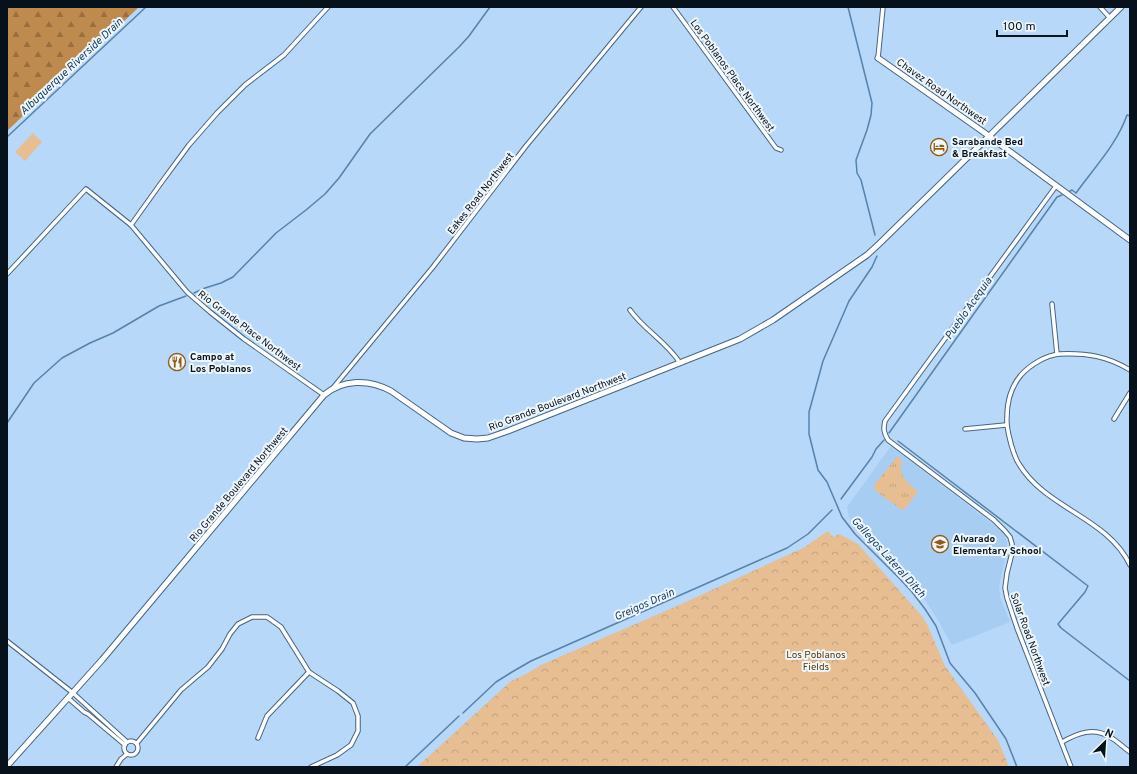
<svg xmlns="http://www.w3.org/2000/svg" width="1137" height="774" font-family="Overpass,sans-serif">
<defs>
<pattern id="grass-tufts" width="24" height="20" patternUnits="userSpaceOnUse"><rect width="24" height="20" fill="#e7be92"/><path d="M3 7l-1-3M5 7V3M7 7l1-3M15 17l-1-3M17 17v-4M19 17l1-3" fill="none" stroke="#c5a27d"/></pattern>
<pattern id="forest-firs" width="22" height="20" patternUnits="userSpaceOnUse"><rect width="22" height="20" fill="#bf8a4e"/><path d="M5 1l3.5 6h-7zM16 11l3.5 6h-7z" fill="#996f40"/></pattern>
<pattern id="park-crowns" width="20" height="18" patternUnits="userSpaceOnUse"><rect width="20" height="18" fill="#e7be92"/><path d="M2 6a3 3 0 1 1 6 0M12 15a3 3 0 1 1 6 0" fill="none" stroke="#c5a27d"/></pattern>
</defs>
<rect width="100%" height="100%" fill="#b7d8f8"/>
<!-- built -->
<path fill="#a7cdf2" d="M891 446 999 529 1004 534 1007 542V550L999 585 1000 597 1010 622 952 645 936 617 923 597 910 580 874 547 849 517 847 507Z"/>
<!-- grass -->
<path fill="url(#grass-tufts)" d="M897 457 902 459C902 461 901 463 901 466 899 477 911 485 918 492L905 509 902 510 877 492 874 488 875 484Z"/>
<!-- forest -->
<path fill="url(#forest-firs)" d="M7 7H139L7 131Z"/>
<!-- park -->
<path fill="url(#park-crowns)" d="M828 531 833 537 839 534 858 544 921 615 927 624 945 666 998 740 1009 767H417L511 681 526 674 541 665 677 606 803 548Z"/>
<!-- pitch -->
<path fill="#e7be92" d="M33 133 42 142 25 161 15 152Z"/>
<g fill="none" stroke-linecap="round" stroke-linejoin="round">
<!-- stream -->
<g stroke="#5682ac" stroke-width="1.5">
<path d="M848 7 872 103 871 115 867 130 856 160 857 173 861 180 875 235"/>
<path d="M7 137 146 7"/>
<path d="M1070 191 1072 190 1076 193C1094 168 1117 144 1127 115L1130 116"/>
<path d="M877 256 872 267 849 301 823 361 809 412V434L818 470 827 482 842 517 855 534 900 579 912 592 925 609 936 626 950 663 975 693 1006 739 1017 767"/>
<path d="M194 293 205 288 221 283 233 277 276 233 306 210 325 194 339 178 370 134 459 47 469 36 490 7"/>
<path d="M7 423 34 383 62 358 90 343 113 333 159 306 186 296"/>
<path d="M889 433 1057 197 1062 195"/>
<path d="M898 441 1088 586 1085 592 1058 624 1061 628 1130 681"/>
<path d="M841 499 872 457 876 449 884 440"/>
<path d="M463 713 496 682 512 672 531 661 787 548 808 534 832 510"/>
<path d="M405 767 459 716"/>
</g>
<!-- street casing -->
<g stroke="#476480" stroke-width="5.5">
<g id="street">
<path d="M673 7 776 148 781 150"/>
<path d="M1100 7 1110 18"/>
<path d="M878 58 883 7"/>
<path d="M1056 186 885 421C883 429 884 433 888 440L994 520 1005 531 1010 537 1012 544V553L1007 573 1005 588 1007 598 1017 628 1071 767"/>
<path d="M131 225 161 183 189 145 217 113 245 85 284 55 328 7"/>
<path d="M7 274 86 189 131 225 187 292 210 312 244 339 324 395"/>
<path d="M1052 304 1057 354"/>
<path d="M630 310C644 330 667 342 680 363"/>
<path d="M1130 370C1107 356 1087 353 1060 354 1046 355 1030 365 1021 375 1011 387 1007 402 1007 417 1006 427 1009 435 1011 444 1013 451 1015 458 1019 464 1046 509 1107 517 1130 565"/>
<path d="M332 389 433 267 526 146 641 7"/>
<path d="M1114 419 1130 393"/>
<path d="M965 429 1006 425"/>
<path d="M7 641 73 693 127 742"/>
<path d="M68 698 84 712 88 714 125 745"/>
<path d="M258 738 267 716 309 672"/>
<circle cx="131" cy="748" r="7"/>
<path d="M1062 742C1078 733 1093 727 1110 737 1117 741 1123 747 1130 752"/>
<path d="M137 743 181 690 208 667 222 649 230 634 238 624 252 617H267L281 627 309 672 338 691 353 703 358 716V731L351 745 337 755 311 767"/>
<path d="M116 767 121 759 127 754"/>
</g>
</g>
<!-- secondary casing -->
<g stroke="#476480" stroke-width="7">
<g id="secondary">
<path d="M878 58 982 131 1130 240"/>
<path d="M7 766 102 660 324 395C343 379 369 379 391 391L451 433 464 438 477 439 488 438 508 431 740 339 773 320 867 255 879 244 1121 7"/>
</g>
</g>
<!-- street -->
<use href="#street" stroke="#fff" stroke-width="3.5"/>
<!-- secondary -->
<use href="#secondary" stroke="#fff" stroke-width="5"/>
</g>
<!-- icons -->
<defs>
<g id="hotel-ring" transform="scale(0.9)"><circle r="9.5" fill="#eff6fc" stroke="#925c12" stroke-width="1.5"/><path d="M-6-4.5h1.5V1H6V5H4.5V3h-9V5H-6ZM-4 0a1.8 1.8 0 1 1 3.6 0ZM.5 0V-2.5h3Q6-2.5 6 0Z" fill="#925c12"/></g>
<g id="restaurant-ring" transform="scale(0.9)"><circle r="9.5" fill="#eff6fc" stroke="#925c12" stroke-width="1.5"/><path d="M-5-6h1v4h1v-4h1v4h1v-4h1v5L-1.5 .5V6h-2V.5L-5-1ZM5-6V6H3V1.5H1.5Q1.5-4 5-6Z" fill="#925c12"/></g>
<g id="school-ring" transform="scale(0.9)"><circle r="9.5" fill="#eff6fc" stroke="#925c12" stroke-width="1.5"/><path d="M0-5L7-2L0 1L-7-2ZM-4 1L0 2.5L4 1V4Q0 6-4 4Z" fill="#925c12"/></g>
</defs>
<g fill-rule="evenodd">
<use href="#hotel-ring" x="939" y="147"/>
<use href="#restaurant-ring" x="177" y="362"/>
<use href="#school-ring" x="940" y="544"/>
</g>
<g text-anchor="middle" stroke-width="4" stroke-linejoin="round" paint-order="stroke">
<!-- street labels -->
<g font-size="10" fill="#06111c" stroke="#eff6fc">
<text transform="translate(733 75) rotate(54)" y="4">Los Poblanos Place Northwest</text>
<text transform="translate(942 91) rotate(35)" y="4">Chavez Road Northwest</text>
<text transform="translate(480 193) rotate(-52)" y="4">Eakes Road Northwest</text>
<text transform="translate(250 330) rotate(37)" y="4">Rio Grande Place Northwest</text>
<text transform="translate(557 401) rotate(-21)" y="4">Rio Grande Boulevard Northwest</text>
<text transform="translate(238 484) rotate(-50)" y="4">Rio Grande Boulevard Northwest</text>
<text transform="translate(1031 639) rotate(70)" y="4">Solar Road Northwest</text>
</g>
<!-- poi labels -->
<g font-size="10" font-weight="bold" fill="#06111c" stroke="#eff6fc" text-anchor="start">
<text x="952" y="145">Sarabande Bed<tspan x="952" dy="12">&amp; Breakfast</tspan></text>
<text x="190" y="360">Campo at<tspan x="190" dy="12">Los Poblanos</tspan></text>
<text x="953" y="542">Alvarado<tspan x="953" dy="12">Elementary School</tspan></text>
</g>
<!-- park labels -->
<g font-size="10" fill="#5d3907" stroke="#eff6fc">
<text x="816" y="658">Los Poblanos<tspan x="816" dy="12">Fields</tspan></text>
</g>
<!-- water labels -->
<g font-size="11" font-style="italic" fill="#0e3a5e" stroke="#eff6fc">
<text transform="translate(71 66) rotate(-43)" y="4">Albuquerque Riverside Drain</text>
<text transform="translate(968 308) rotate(-55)" y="4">Pueblo Acequia</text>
<text transform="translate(889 557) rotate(48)" y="4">Gallegos Lateral Ditch</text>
<text transform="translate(644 604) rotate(-24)" y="4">Greigos Drain</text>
</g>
</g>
<!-- border -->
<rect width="1137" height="774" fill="none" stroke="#06111c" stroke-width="16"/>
<!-- north arrow -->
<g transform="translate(1105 742) rotate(25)" stroke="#eff6fc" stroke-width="3" paint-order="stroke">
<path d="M0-3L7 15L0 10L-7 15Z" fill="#06111c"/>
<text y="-6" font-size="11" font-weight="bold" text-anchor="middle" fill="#06111c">N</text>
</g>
<!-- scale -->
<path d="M997 30v6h70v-6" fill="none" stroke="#06111c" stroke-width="2"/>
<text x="1003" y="30" font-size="12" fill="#06111c" stroke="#eff6fc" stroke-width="3" paint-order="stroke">100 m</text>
</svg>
